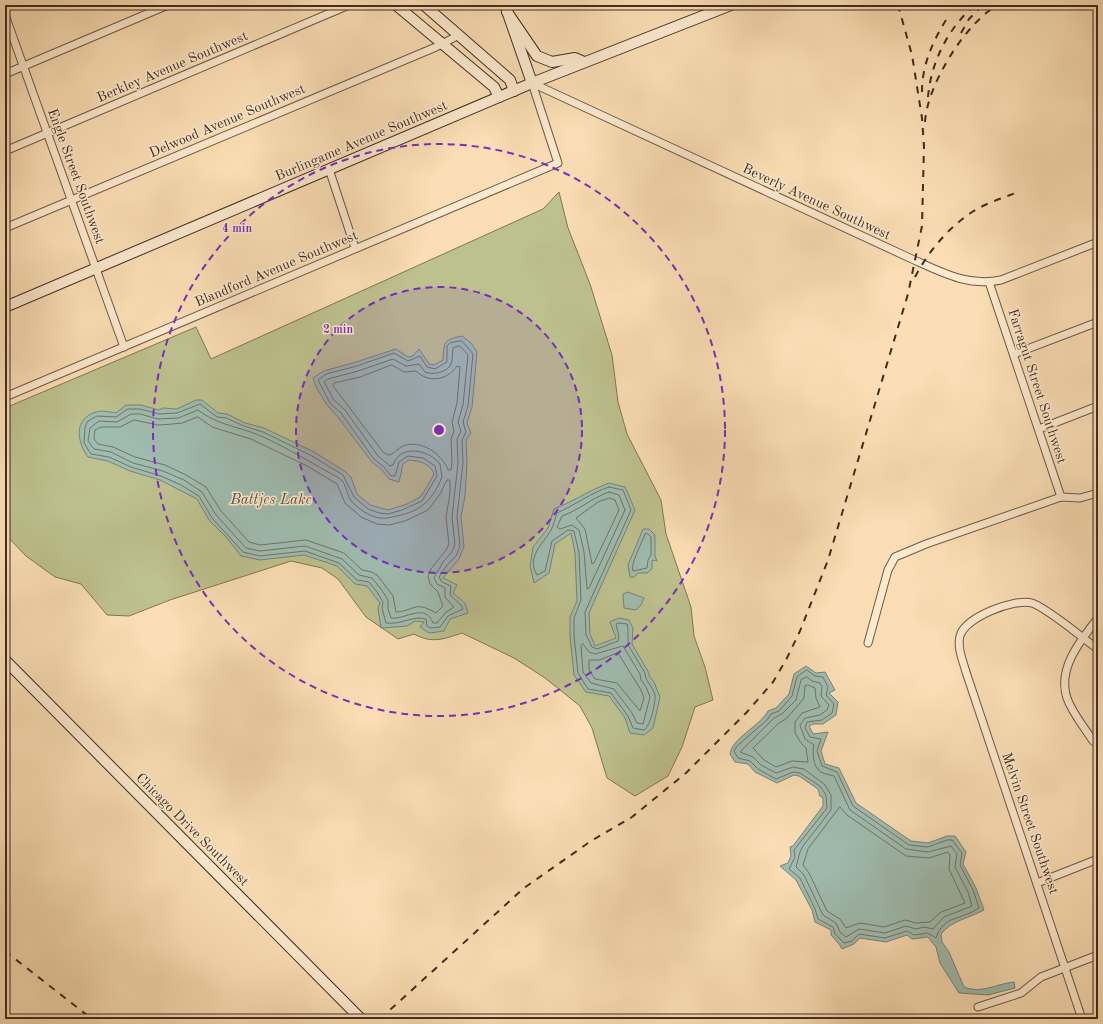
<svg xmlns="http://www.w3.org/2000/svg" width="1103" height="1024" font-family="'Old Standard TT',serif">
<rect width="100%" height="100%" fill="#fbdeb5"/>
<filter id="stains"><feTurbulence type="fractalNoise" baseFrequency=".005" numOctaves="4"/><feColorMatrix values="0 0 0 0 .2 0 0 0 0 .09 0 0 0 0 .02 0 0 0 .5 -.17"/></filter>
<radialGradient id="worn" r=".72"><stop offset=".6" stop-color="#630" stop-opacity="0"/><stop offset="1" stop-color="#630" stop-opacity=".3"/></radialGradient>
<!-- green -->
<path fill="#bdc18e" stroke="#807656" d="M559 192 568 228 590 284 612 355 618 402 627 434 661 500 666 534 691 607 694 636 705 667 713 700 695 707 682 747 668 776 635 796 607 778 592 728 580 706 545 678 514 658 462 633C444 639 432 644 414 634L398 639 366 617 338 579 322 568 291 561 170 600 129 616 107 615 81 584 55 577 26 556 5 534V408L196 327 211 359 543 209Z"/>
<!-- water -->
<g fill="#9fbcb0" stroke="#7a8276">
<path d="M462 336 471 343 477 352 472 407 467 423 471 433 466 440 467 463 465 496 461 517 464 546 459 559 443 578 457 585 453 593 465 603 468 613 450 619 444 631 429 633 420 627 424 622 415 621 407 626 381 628 378 608 380 603 367 586 355 584 337 566 304 555 260 560 241 556 227 538 209 520 197 499 160 480 130 471 108 461 88 457C77 442 73 419 96 412 102 410 110 412 116 413L126 405H141L159 410 163 408 177 409 196 400H202L218 413 227 414 245 423 264 428 314 452 346 472 351 477 357 494 370 505 388 510 407 504 420 497C425 490 430 482 434 474 430 463 419 461 409 460L403 464 399 482 389 479 382 470 372 462 337 416 327 405 316 387 313 378 324 371 356 362 396 349 408 357 413 356 419 349 429 364 434 365 443 360C444 342 443 340 462 336Z"/>
<path d="M609 483 625 487 635 510 589 613 590 634 595 646 616 638 610 622 619 618 629 620 633 628 632 644 649 673V676L654 682 660 697 653 728 644 735 630 733 625 718 609 696 586 692 574 675 570 636V617L577 601 575 553 571 533 555 544 549 573 534 583 530 566 533 547 548 528 554 509C573 502 589 490 609 483Z"/>
<path d="M643 529H649L655 535V556L657 561 652 560V569L647 573H638L634 577H630L628 565Z"/>
<path d="M628 592 644 598 641 605 636 610 624 608 623 594Z"/>
<path d="M806 666 816 673 825 672 835 690 829 693 838 702 836 715 823 724H813L809 726 813 734 828 732 821 751 825 764 839 768 856 803 911 841 928 843 947 836H955L966 852 963 864 976 888 984 910C969 918 951 921 941 934L942 942 949 952 964 987C981 994 996 984 1014 982L1015 988 988 995 959 993 940 963 936 947 928 937 912 939 907 935 886 942 860 938 854 944 842 949 839 944 831 935V930L815 922 812 910 796 880 780 866 788 863 791 856 790 847 793 846 823 806V798L820 796 818 789 799 776 794 775 777 783 755 772 748 764 735 762 730 754C731 739 760 726 768 711L776 708 789 694 794 674Z"/>
</g>
<g fill="none" stroke-linecap="round" stroke-linejoin="round">
<!-- shore -->
<g stroke="#717467" stroke-width="1">
<path d="M462 341 473 354 468 406 463 422 466 432 462 440 463 463 457 517 460 546 456 556 447 565 439 577 442 582 451 586 450 595 461 605 463 609 448 616 440 627 430 628 427 626 426 619C414 615 401 625 386 623L382 608 383 602 377 592 369 582 357 580 339 563 305 551 260 556 243 552 212 518 199 496 181 485 161 476 131 467 109 457 91 454 84 443 85 427 88 421 97 416 116 417 128 409H140L159 414 177 413 200 404 217 417 226 418 244 426 263 432 312 456 343 475 354 497 368 509 379 513 388 514 402 510 422 501 437 476 435 466 423 458 408 456 399 462 395 476H391L384 467 374 459 341 413 330 403 318 380 326 374 357 366 394 353 408 361 420 356 427 367 435 369 447 362V346L450 343Z"/>
<path d="M460 346 468 355 463 405 458 422 461 431 457 439 458 463 452 517 455 545 451 553 443 562 434 578 437 584 445 588V597L454 607 445 613 437 623H433C425 602 405 620 391 618L388 609V600L381 589 372 578 359 575 342 559 305 546 260 551 246 548 216 515 202 492 184 480 163 471 133 463 111 452 94 449 88 441 90 428 99 421 117 422 131 414H140L158 419 178 418 198 410C219 426 238 426 261 436 288 448 313 464 339 478 346 482 346 492 350 499 355 507 370 517 380 518 387 519 391 517 397 516 422 511 433 499 442 477L440 464C428 449 400 444 393 465L390 466 378 456 345 410 334 400 324 382 328 379 358 371 393 359 406 366 419 364 425 372C433 375 447 373 451 364 453 360 452 353 453 348Z"/>
<path d="M392 365 404 372 416 371C428 383 447 381 457 366L460 367 457 403 452 422 454 431 451 439 452 463 451 470H448C442 454 421 439 403 446 398 448 393 455 388 455L383 452 333 386 334 383 360 377Z"/>
<path d="M198 417 212 427 251 439 307 466 337 484 345 503 361 517 377 524 389 525 405 521 428 510 440 494 447 480H450V493L446 517 449 544 446 550 431 569 428 576 430 584 438 592 443 606 436 613C414 600 415 611 396 612L393 596 378 576 372 572 362 570 344 553 306 540 260 545 249 542 221 511 206 487 186 475 165 465 135 457 113 447 98 444 94 439 95 430 101 427H120L134 420 158 425 173 424 182 423Z"/>
<path d="M609 487 623 490 631 510 585 612 586 635 592 647 597 649 618 641 619 637 616 624 619 623 627 624 628 629V645L645 673C645 681 653 687 655 695 656 702 650 727 644 730L633 728 628 716 611 693 588 689 578 673 574 636V618L581 600 579 553 574 531 568 530 552 541 545 571 537 575C526 557 543 544 551 530 554 525 555 518 557 513 575 505 591 493 609 487Z"/>
<path d="M609 492 619 495 625 510 589 588 587 589 584 552 579 530 572 525 560 529 557 527 562 516C579 510 592 498 609 492Z"/>
<path d="M610 498 615 500 619 510 594 563 592 564 585 529 576 518 598 502Z"/>
<path d="M648 534 651 537V555L648 560 647 568 633 571C630 564 642 543 645 534Z"/>
<path d="M583 644 589 652 595 654 623 646 640 674 641 680 646 687 650 697 643 724 637 723 632 713 614 689 591 683 583 672 581 646Z"/>
<path d="M618 653 641 690 644 698 640 711 617 683 595 679 589 670V660H599Z"/>
<path d="M807 670 815 676 823 677 828 687 826 695 834 704 832 713 822 720 807 722 805 728 810 737 821 739 817 751 822 766 837 772 853 806 909 845 928 847 947 840H952L962 853 960 865 973 890 979 908C962 920 943 915 936 938L928 933 914 935 907 931 885 938 859 934 852 941 844 943 835 934 833 927 818 919 815 909 800 878 789 869 795 857 794 850 827 808 826 795 820 786 800 773 793 772 776 779 758 769 750 761 738 758 734 751 737 746 767 720 771 714 779 711 792 696 797 677Z"/>
<path d="M807 677 812 681 820 683 822 687 821 696 829 705 827 710 820 715 805 718 800 725 805 739 814 745C812 752 813 768 821 772 825 774 830 775 834 776L850 810 906 849 928 852 951 846 957 854 955 867 968 892 972 906 944 917 933 929 924 927 916 929 906 926 885 933 859 929 846 937 840 932 836 923 823 915 804 875 796 867 800 852 803 846 831 810V795L825 785 804 769 793 767 776 773 761 765 753 757 740 752 774 718 782 714 796 700 801 680Z"/>
<path d="M808 685 815 688 816 698 820 707 802 713 795 722V733L801 743 806 748 808 762 792 761 776 767 764 760 753 748 779 723 786 719 800 703 804 698 805 686Z"/>
<path d="M840 807 847 815 906 856 929 858 948 852 950 856 949 869 965 903 941 912 930 922 916 923 905 920 884 927 860 923 846 928 840 919 827 911 809 873 803 865 808 849Z"/>
</g>
<!-- street casing -->
<g stroke="#715844" stroke-width="9">
<g id="street">
<path d="M5 15 124 347"/>
<path d="M5 74 168 5"/>
<path d="M532 83 912 259C941 272 968 287 1001 280L1098 242"/>
<path d="M5 151 349 5"/>
<path d="M329 169 355 248"/>
<path d="M5 228 436 47 459 35"/>
<path d="M989 282 1061 497"/>
<path d="M1014 354 1098 322"/>
<path d="M5 397 558 163 532 83"/>
<path d="M1039 429 1098 406"/>
<path d="M868 643 888 570 895 557 926 544 1061 497 1080 498 1098 493"/>
<path d="M1093 741C1085 728 1072 713 1067 698 1057 668 1081 640 1098 618"/>
<path d="M1037 883 1098 859"/>
<path d="M978 1007 1021 993 1041 977 1098 955"/>
<path d="M1082 1019 966 672C963 661 957 648 960 636 965 617 1015 598 1032 603 1049 609 1082 638 1098 649"/>
</g>
</g>
<!-- secondary casing -->
<g stroke="#432c1e" stroke-width="12">
<g id="secondary">
<path d="M396 5 494 87 499 97"/>
<path d="M424 5 510 80 514 91"/>
<path d="M505 5 532 83"/>
<path d="M507 12 537 56 552 62 575 58 584 62"/>
<path d="M5 307 532 83 731 5"/>
<path d="M5 660 361 1019"/>
</g>
</g>
<!-- street -->
<use href="#street" stroke="#fceacf" stroke-width="7"/>
<!-- secondary -->
<use href="#secondary" stroke="#fceacf" stroke-width="10"/>
<!-- rail -->
<g stroke="#432c1e" stroke-width="2" stroke-dasharray="7 7" stroke-linecap="butt">
<path d="M961 33 969 19 983 5"/>
<path d="M922 92C922 63 934 39 949 15"/>
<path d="M928 97C931 62 948 28 975 5"/>
<path d="M925 122C927 85 966 22 998 5"/>
<path d="M915 277C928 252 948 228 972 212 986 203 1003 198 1018 192"/>
<path d="M5 951 92 1019"/>
<path d="M380 1019 524 888 591 841 632 817 686 773 747 712 773 682 786 660 800 631 828 560 908 294 922 226 924 146 922 118 912 55 898 5"/>
</g>
</g>
<!-- distance rings -->
<circle cx="439" cy="430" r="143" fill="#7b2cbf" fill-opacity=".12"/>
<g fill="none" stroke="#7b2cbf" stroke-width="2" stroke-dasharray="7 5">
<circle cx="439" cy="430" r="143"/>
<circle cx="439" cy="430" r="286"/>
</g>
<g text-anchor="middle" stroke-width="3" stroke-linejoin="round" paint-order="stroke">
<!-- street labels -->
<g font-size="14" fill="#432c1e" stroke="#fceacf">
<text transform="translate(172 66) rotate(-23)" y="5">Berkley Avenue Southwest</text>
<text transform="translate(227 120) rotate(-23)" y="5">Delwood Avenue Southwest</text>
<text transform="translate(361 140) rotate(-23)" y="5">Burlingame Avenue Southwest</text>
<text transform="translate(77 176) rotate(70)" y="5">Engle Street Southwest</text>
<text transform="translate(817 201) rotate(25)" y="5">Beverly Avenue Southwest</text>
<text transform="translate(276 268) rotate(-23)" y="5">Blandford Avenue Southwest</text>
<text transform="translate(1038 386) rotate(72)" y="5">Farragut Street Southwest</text>
<text transform="translate(1031 823) rotate(71)" y="5">Melvin Street Southwest</text>
<text transform="translate(193 829) rotate(45)" y="5">Chicago Drive Southwest</text>
</g>
<!-- water labels -->
<g font-size="15" font-style="italic" fill="#5a5042" stroke="#fceacf">
<text x="271" y="504">Battjes Lake</text>
</g>
</g>
<circle cx="439" cy="430" r="6" fill="#7b2cbf" stroke="#fceacf" stroke-width="2"/>
<g font-size="12" text-anchor="middle" font-weight="bold" fill="#7b2cbf" stroke="#fceacf" stroke-width="3" stroke-linejoin="round" paint-order="stroke">
<text x="237" y="232">4 min</text>
<text x="338" y="333">2 min</text>
</g>
<!-- margin -->
<rect width="1103" height="1024" fill="none" stroke="#fbdeb5" stroke-width="20"/>
<rect x="6" y="6" width="1091" height="1012" fill="none" stroke="#432c1e" stroke-width="2"/>
<rect x="10" y="10" width="1083" height="1004" fill="none" stroke="#432c1e"/>
<rect width="100%" height="100%" filter="url(#stains)"/>
<rect width="100%" height="100%" fill="url(#worn)"/>
</svg>
